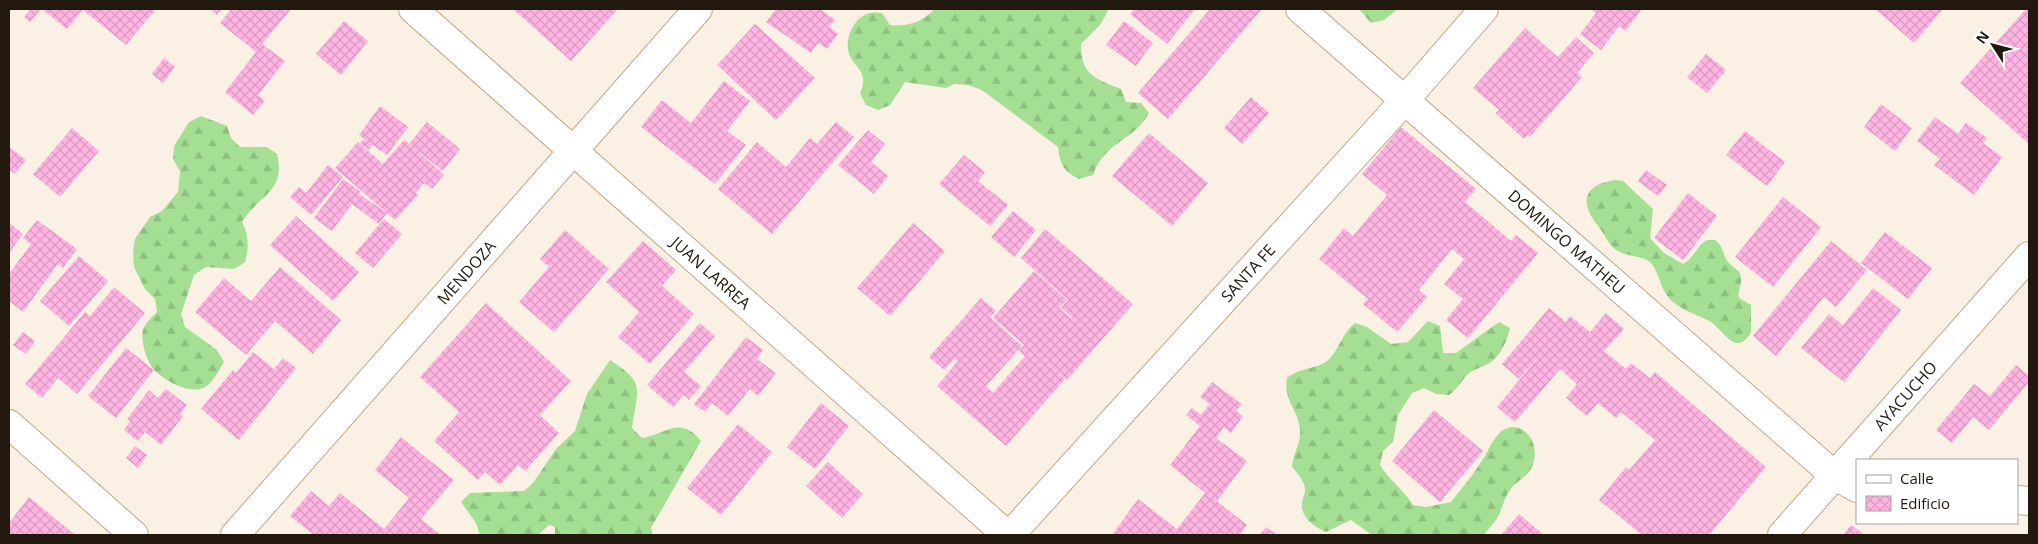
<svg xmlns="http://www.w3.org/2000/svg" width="2038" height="544" font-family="'Open Sans',sans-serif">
<defs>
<pattern id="forest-firs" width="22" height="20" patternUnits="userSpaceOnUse" patternTransform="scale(1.25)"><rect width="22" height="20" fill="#a4df93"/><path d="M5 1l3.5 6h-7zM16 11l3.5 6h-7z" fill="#8dbf7e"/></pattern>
<pattern id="building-cross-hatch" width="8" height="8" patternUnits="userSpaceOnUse" patternTransform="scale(1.25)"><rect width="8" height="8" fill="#ffb4e2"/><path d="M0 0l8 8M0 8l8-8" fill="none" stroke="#da9ac1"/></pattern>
</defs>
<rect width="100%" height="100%" fill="#fbf0e4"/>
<!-- forest -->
<g fill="url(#forest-firs)">
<path d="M934 9H1106L1108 11 1100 25 1081 44C1081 75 1094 78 1121 89L1126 102 1141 103 1149 113C1134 141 1105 141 1093 175L1079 179C1063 171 1060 164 1058 147L982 90 968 85 954 84 946 88 905 82 890 105 878 110 866 105 860 93C862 88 864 83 863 78 861 68 855 66 851 58 842 44 853 16 870 13 874 12 879 13 882 13L890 25C906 27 924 22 934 9Z"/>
<path d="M1359 9H1398L1384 20 1371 23Z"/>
<path d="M201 116 227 126 231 138 240 147H267L277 154C286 193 259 194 242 222 249 236 249 246 245 262L234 269 206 267 194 275 181 314 185 327 217 350 224 362C219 370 215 379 208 385 193 397 167 382 155 371 147 363 140 341 143 330 146 322 152 317 157 312L155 299 145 289 134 267 133 252 135 239 150 217 162 211 178 192 180 171 173 159 174 146 189 122Z"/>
<path d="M1616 180 1623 181 1653 209 1650 238 1664 253 1683 264C1693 259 1697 246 1707 240H1715C1725 248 1722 255 1729 263 1733 268 1741 270 1741 278 1742 286 1737 290 1739 298L1751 305V333C1748 337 1743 344 1737 343 1730 343 1718 327 1711 322 1697 314 1675 309 1666 294 1660 285 1658 271 1651 263 1643 255 1626 257 1616 250 1607 243 1605 234 1598 226 1578 201 1585 184 1616 180Z"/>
<path d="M1428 321 1440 326 1443 353H1456L1499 322 1510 328C1507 340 1502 354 1491 362 1484 367 1474 368 1467 375 1461 382 1457 389 1449 395L1436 394 1424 388 1412 393 1398 415 1393 442 1383 451 1380 465C1389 480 1404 490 1413 505L1426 507 1451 502C1462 488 1474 474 1483 459 1488 452 1491 442 1497 436 1516 413 1542 439 1533 464 1529 476 1521 478 1513 486 1504 496 1503 509 1496 520 1492 525 1488 530 1484 535H1372L1351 520 1326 532C1313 526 1301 518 1302 503 1302 499 1305 495 1305 491 1306 482 1297 473 1292 467 1293 453 1301 444 1300 430 1298 408 1283 401 1287 378 1301 367 1317 369 1327 361 1340 350 1341 334 1355 323L1367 327 1391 344 1408 342Z"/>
<path d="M610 360C647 384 637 388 632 428L642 438C667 434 680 415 701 441L651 528 653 535H555V527L549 525 538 535H480L476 523 461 502 470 493 524 491 533 483 556 449 575 431 587 394Z"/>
</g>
<!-- building -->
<g fill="url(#building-cross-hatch)">
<path d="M31 9H41L30 22 24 17Z"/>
<path d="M42 9H156L126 45 83 10 67 29Z"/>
<path d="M210 9H222L217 15Z"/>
<path d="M231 9H291L262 44 285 61 258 95 265 101 253 115 225 92 256 52 220 23Z"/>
<path d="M513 9H618L571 61Z"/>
<path d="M776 9H820L835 20 829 27 838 34 827 49 818 43 811 53 766 22Z"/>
<path d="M1135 9H1195L1167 44 1130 14Z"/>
<path d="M1210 9H1262L1168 119 1138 93Z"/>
<path d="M1590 9H1642L1625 31 1619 26 1601 50 1580 34 1596 13Z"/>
<path d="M1875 9H1943L1914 43Z"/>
<path d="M2026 9H2029V144L1960 83Z"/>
<path d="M344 21 368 41 341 75 316 54Z"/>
<path d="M1124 21 1153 43 1136 66 1106 45Z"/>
<path d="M755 24 815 78 776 120 717 65Z"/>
<path d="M1525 28 1558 57 1576 37 1594 53 1577 73 1582 77 1530 137 1528 135 1524 139 1495 113 1499 110 1473 88Z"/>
<path d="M1706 54 1726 70 1707 93 1687 77Z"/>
<path d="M164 58 175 67 163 83 152 74Z"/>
<path d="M724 81 750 101 727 131 746 145 715 184 641 127 662 100 691 123Z"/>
<path d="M1251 97 1269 113 1242 144 1224 128Z"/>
<path d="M1881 104 1912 128 1895 151 1864 127Z"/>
<path d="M380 106 408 127 387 155 373 145 369 150 360 143 364 139 359 135Z"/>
<path d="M1935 117 1958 134 1966 123 1987 138 1983 143 2002 157 1974 195 1934 165 1940 159 1917 141Z"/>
<path d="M427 122 460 149 443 171 417 150 444 175 432 189 424 183 416 193 418 195 395 220 335 168 358 142 383 164 404 140 409 144Z"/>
<path d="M836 122 854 137 772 234 718 189 757 142 786 167 810 138 817 144Z"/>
<path d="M1401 127 1476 189 1465 202 1511 241 1516 235 1538 253 1468 338 1446 320 1463 299 1444 284 1464 259 1452 249 1419 290 1427 297 1397 332 1363 304 1368 299 1319 259 1344 228 1353 236 1387 195 1362 174Z"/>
<path d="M72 128 99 151 60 197 33 174Z"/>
<path d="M868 130 885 144 871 162 888 176 874 194 838 165Z"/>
<path d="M1745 131 1785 162 1767 186 1726 155Z"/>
<path d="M1149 133 1208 183 1172 226 1112 176Z"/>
<path d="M9 147 26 160 15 174 9 170Z"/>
<path d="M964 155 985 172 978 181 1008 205 990 226 939 184Z"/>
<path d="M328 165 343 177 311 215 290 197 299 187 306 193Z"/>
<path d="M1646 170 1667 185 1658 196 1638 181Z"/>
<path d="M343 179 361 192 359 194 387 213 379 224 352 204 332 231 314 218Z"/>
<path d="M1688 193 1717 216 1683 260 1654 238Z"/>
<path d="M1783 197 1821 227 1773 287 1735 257Z"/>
<path d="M1013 211 1036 230 1014 257 991 237Z"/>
<path d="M296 216 359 272 333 301 270 245Z"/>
<path d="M384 219 402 234 373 268 355 253Z"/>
<path d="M37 220 77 249 63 268 58 264 23 312 9 301V274L31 244 23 238Z"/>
<path d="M9 223 23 234 9 253Z"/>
<path d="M913 223 945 251 890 316 857 288Z"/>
<path d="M1045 229 1133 304 1067 380 1044 360 1065 379 1006 446 937 386 958 361 954 359 944 370 929 357 981 298 996 311 990 317 1022 346 986 386 993 393 1025 356 1019 351 1024 345 993 318 1034 271 1067 300 1059 308 1072 319 1053 341 1073 318 1061 308 1068 300 1021 258Z"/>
<path d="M565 230 609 269 554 332 519 302 549 267 540 259Z"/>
<path d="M1885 232 1932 268 1908 299 1861 263Z"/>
<path d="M643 241 676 270 662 286 694 314 650 364 618 337 639 312 606 282Z"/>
<path d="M1831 241 1867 270 1836 307 1824 297 1776 356 1753 336Z"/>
<path d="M79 256 108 281 69 326 40 301Z"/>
<path d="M280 267 341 320 313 354 275 321 246 355 195 312 224 278 251 301Z"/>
<path d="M114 287 145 313 77 394 58 378 42 398 25 384 85 312 90 316Z"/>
<path d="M1873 288 1901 310 1844 382 1801 348 1829 314 1843 325Z"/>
<path d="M486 303 571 381 540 415 559 433 525 471 518 465 500 485 485 472 478 480 434 441 459 412 420 377Z"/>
<path d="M1549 308 1566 322 1570 316 1590 332 1606 313 1624 329 1604 351 1626 369 1631 363 1650 378 1655 372 1766 467 1709 535H1642L1599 500 1626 467 1629 470 1655 440 1621 412 1616 418 1598 403 1587 416 1566 398 1577 384 1560 369 1515 422 1497 407 1541 354 1519 379 1502 364Z"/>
<path d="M700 323 715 336 684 372 701 386 689 400 684 395 673 407 647 385Z"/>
<path d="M23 332 35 341 26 354 13 345Z"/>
<path d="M746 337 763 350 757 359 776 373 758 396 750 389 728 416 712 403 705 412 694 404Z"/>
<path d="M126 348 154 370 116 418 88 396Z"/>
<path d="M253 352 274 369 283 358 296 368 239 440 201 409 233 370 236 373Z"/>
<path d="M2016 365 2029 376V382L1989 430 1973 417 1952 443 1936 430 1974 384 1990 396Z"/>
<path d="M1212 382 1242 404 1236 411 1243 416 1231 433 1224 427 1216 438 1247 461 1217 501 1247 525 1240 535H1112L1138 499 1177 529 1205 493 1170 465 1200 426 1186 415 1192 408 1201 415 1210 404 1200 397Z"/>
<path d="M166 389 187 405 180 414 183 416 161 445 145 432 138 441 124 430 130 421 127 419 149 390 158 398Z"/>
<path d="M821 403 849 426 815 469 787 447Z"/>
<path d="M1434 410 1483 451 1440 502 1392 461Z"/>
<path d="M738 424 772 452 721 515 687 488Z"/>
<path d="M401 437 454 480 421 519 441 535H314L290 516 311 491 329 506 340 493 384 529 409 498 375 470Z"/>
<path d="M135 446 147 455 138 468 126 458Z"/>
<path d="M828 462 863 494 842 518 806 486Z"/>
<path d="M29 497 74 534 73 535H9V523Z"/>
<path d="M1519 514 1544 535H1501Z"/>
<path d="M1851 525 1865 535H1843Z"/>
<path d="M1266 527 1277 535H1259Z"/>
</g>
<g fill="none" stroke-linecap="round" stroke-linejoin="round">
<!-- minor casing -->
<g stroke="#c1a78b" stroke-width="30">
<g id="minor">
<path id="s1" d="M413 9 1007 535"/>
<path id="s2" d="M1300 9 1834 475 1857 488"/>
<path d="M9 424 134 535"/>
<path d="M2017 500 2029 501"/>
<path id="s3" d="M235 535 698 9"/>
<path id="s4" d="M1010 535 1404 101 1484 9"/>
</g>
</g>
<!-- tertiary casing -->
<g stroke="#c1a78b" stroke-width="30">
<g id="tertiary">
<path id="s5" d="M1782 535 2029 256"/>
</g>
</g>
<!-- minor -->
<use href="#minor" stroke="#fff" stroke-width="28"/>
<!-- tertiary -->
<use href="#tertiary" stroke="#fff" stroke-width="28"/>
</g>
<g text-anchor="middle" stroke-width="4.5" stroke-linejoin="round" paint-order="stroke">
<!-- street labels -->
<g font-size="16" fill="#22180e" stroke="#fff">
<text dy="6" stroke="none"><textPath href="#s2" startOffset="354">DOMINGO MATHEU</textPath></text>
<text dy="6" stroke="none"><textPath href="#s3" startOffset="350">MENDOZA</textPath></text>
<text dy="6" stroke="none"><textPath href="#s1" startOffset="398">JUAN LARREA</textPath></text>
<text dy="6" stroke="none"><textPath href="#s4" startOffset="354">SANTA FE</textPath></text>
<text dy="6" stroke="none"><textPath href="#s5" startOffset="186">AYACUCHO</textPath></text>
</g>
</g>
<!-- border -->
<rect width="2038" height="544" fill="none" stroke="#22180e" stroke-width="20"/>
<!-- legend -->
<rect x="1856" y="459" width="162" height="65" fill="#ffffff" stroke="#a7a39f"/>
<rect x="1866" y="475" width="25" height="8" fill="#ffffff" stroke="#a7a39f"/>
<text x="1900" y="484" font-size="15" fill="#22180e">Calle</text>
<rect x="1866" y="496" width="25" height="15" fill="url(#building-cross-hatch)" stroke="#a7a39f"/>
<text x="1900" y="509" font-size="15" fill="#22180e">Edificio</text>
<!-- north arrow -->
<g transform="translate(1993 45) rotate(306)" stroke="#ffffff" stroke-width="4" paint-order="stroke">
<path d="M0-4L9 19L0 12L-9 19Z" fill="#22180e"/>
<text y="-8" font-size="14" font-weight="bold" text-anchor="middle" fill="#22180e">N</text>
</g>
</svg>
